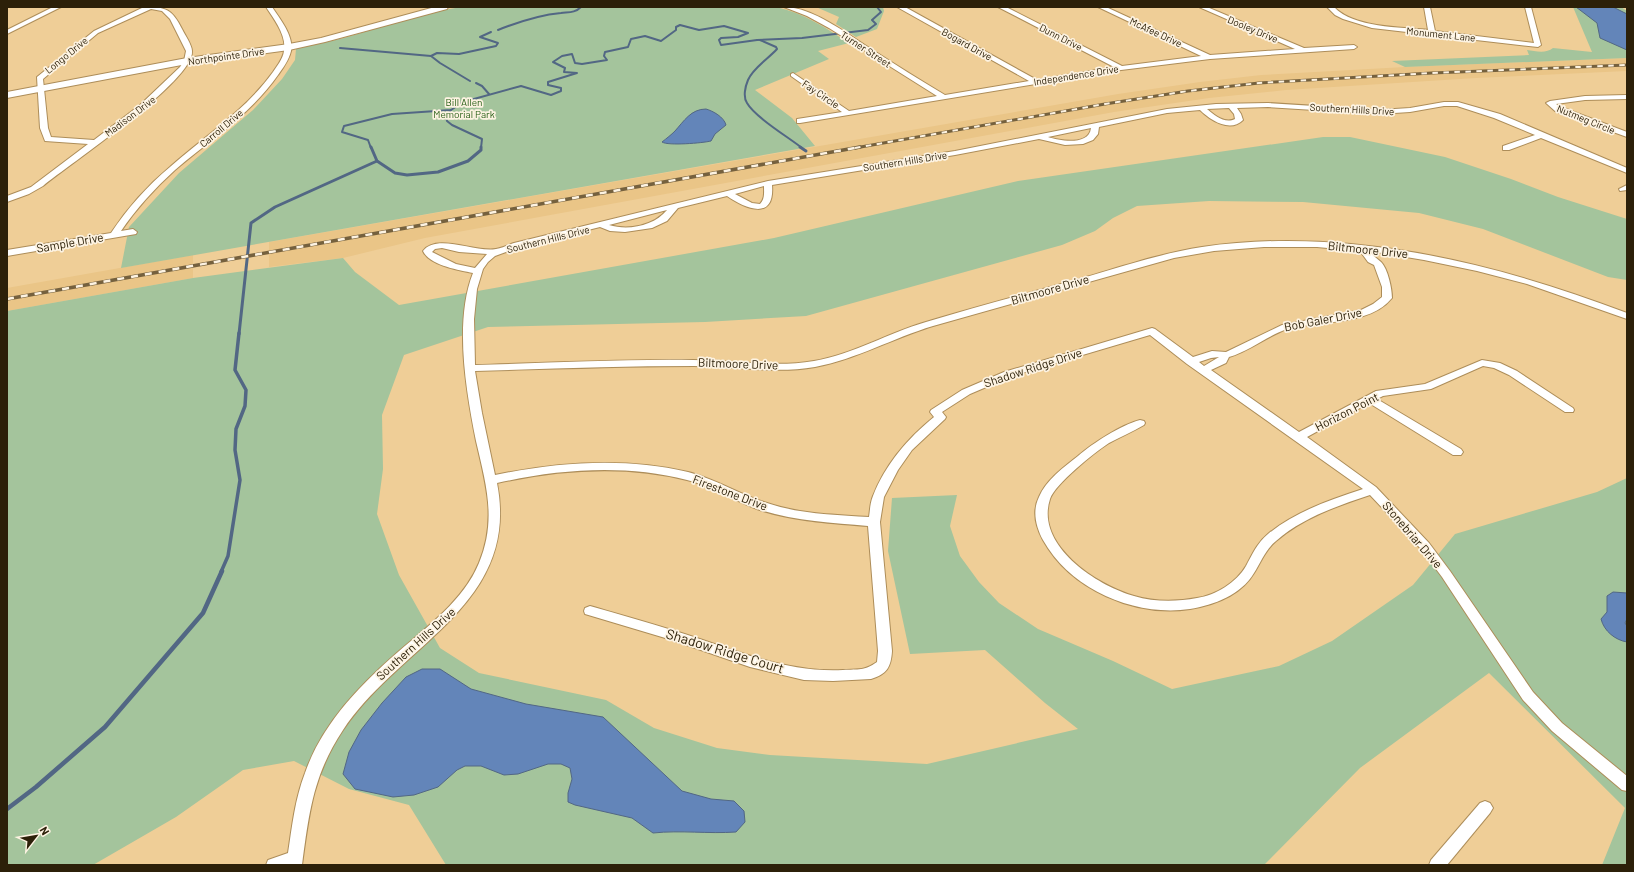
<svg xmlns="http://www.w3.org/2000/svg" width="1634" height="872" font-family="Barlow,sans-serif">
<rect width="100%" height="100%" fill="#efce97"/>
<!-- built -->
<g fill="#eac587">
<path d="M1627 58V71L1476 78 1286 90 1209 98 1114 112 425 238 343 258 269 267V242L1118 94 1200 82 1261 75 1405 67Z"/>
<path d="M193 255V278L7 311V288Z"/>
</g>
<!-- green -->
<g fill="#a4c49c">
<path d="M461 7H776C804 13 826 28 849 43L818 51 829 59 755 90 792 118 815 146 121 268 129 227 179 173 253 110 282 79 295 60 296 49 344 38 428 13Z"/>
<path d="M816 7H883L884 11 877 29 856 37 836 24 839 17Z"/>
<path d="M1573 7H1621L1627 11V58L1405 67 1392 61 1529 55 1527 50C1535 51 1546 54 1553 48L1592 52Z"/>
<path d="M1323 137H1350L1445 157 1511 179 1558 197 1627 219V280L1608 277 1483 229 1419 213 1303 202 1209 201 1137 206 1113 218 1095 231 1062 245 806 316 705 322 488 327 404 355 382 415 383 469 377 514 399 575 440 648 479 673 606 700 654 728 717 748 770 755 927 764 1078 729 1045 703 985 650 910 654 888 551 892 498 957 495 950 526 960 556 979 582 999 603 1038 629 1113 661 1172 689 1279 666 1332 641 1413 585 1455 534 1597 492 1627 478V865H1602L1625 808 1489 673 1360 768 1264 865H446L409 805 349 789 294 761 243 770 176 817 93 865H7V311L193 278 343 258 355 272 399 305 774 238 1018 181Z"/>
</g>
<!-- water -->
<g fill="#6385b9" stroke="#526784">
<path d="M1576 7H1613L1627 14V50L1600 38 1597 23Z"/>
<path d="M706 109C713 111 724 117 726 125L715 134 711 141C703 143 668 146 662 142 667 138 671 135 675 131 684 121 691 109 706 109Z"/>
<path d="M1613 592 1627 593V619L1625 623 1627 626V642C1615 640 1604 631 1601 619L1607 612V596Z"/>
<path d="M422 669H440L471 689 526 704 603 717 682 791 711 799 734 801 744 811 745 822 736 832C708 834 681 830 653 833L632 818 575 805 568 802V793L572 779 570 768 561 764H548L518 774 504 775 481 766H465L457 770 438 787 414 795 393 797 355 789 343 774 349 752 361 730 382 703 406 677Z"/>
</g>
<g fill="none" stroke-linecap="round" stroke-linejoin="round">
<!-- stream-far3 -->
<g stroke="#526784" stroke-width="2">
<path d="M498 30C518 22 539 15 561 13 569 12 575 13 581 7"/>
<path d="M760 40 776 47 777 49C768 59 753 68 748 80 745 87 743 97 747 103 755 117 788 137 802 148"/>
<path d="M340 48 431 56"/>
<path d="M470 81 440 63 431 56 437 53 459 54 496 46 498 43 480 37 491 32"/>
<path d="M476 83 482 86 489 94"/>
<path d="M451 110 446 115 447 121 452 125 482 139 481 148"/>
<path d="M371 148 368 140 342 132 344 126 392 114 451 110 463 102 521 86 551 95 561 91V88L548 85V82L577 73 564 72 565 68 553 62 562 56 572 54 575 63 582 64 607 60 604 56 605 52 628 47 631 39 645 36 661 41 676 30V27L680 25 699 30 724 26 748 33 738 37 721 38 719 40 721 45 757 40 802 38 868 30 876 24 872 20 881 12 877 7"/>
</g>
<!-- stream-far2 -->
<g stroke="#526784" stroke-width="3">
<path d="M800 147 806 151"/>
<path d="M377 161 395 173 407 175 438 172 468 161 481 150V147"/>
<path d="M239 334 251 223 275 207 377 161 371 147"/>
</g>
<!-- stream-far1 -->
<path stroke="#526784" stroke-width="3.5" d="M221 572 228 556 240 480 235 450 236 429 245 406 246 390 235 370 239 333"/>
<!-- stream -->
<path stroke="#526784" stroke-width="4.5" d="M7 809 36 787 105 727 203 613 222 571"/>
<!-- minor casing -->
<g stroke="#ad8d59" stroke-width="2">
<g id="minor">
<path d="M53 7H61L7 34V30Z"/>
<path d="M144 7C166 7 172 9 182 29 185 35 192 45 192 51 195 80 68 165 43 186L29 194 7 202V196L31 187 88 144 45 141 40 128 37 77 94 31ZM151 9 162 11 170 19 186 51 184 61 180 67 140 105 94 140 51 137 48 128 43 79 98 33Z"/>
<path d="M266 7H272C280 19 294 36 291 51 289 60 283 68 278 75 251 114 211 139 175 170 155 188 136 209 121 231L133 229 137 232 136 234 7 256V250L111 233C127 209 147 186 170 167 205 136 245 111 273 72 277 66 283 59 284 51 287 36 274 19 266 7Z"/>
<path d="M784 7C813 7 847 34 871 49 896 65 920 80 945 95L1029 81 897 7H905L1037 80 1114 67 998 7H1006L1122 66 1201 56 1098 7H1106L1210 55 1295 49 1199 7H1207L1304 48 1354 45 1357 47 1354 49 1210 59 1121 70 800 123H797V119L842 112 791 76V74L793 73 849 111 937 96 829 28 807 16Z"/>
<path d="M1327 7H1334C1354 28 1400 27 1428 30L1424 7H1430L1435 31 1534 43 1525 7H1531L1541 45 1538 47 1372 28 1343 19 1335 15Z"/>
<path d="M1627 95V99L1585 100 1556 104 1561 107 1627 132V137L1555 111 1546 103 1550 101 1585 96Z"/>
<path d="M1444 102H1458L1500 114 1627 168V173L1541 138 1509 150H1503V146L1535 135 1494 118 1457 106H1444L1410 112 1379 114 1268 107 1237 108 1241 114 1243 120C1230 133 1210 120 1200 110L1167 113 1099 127 1098 134 1093 140 1083 144 1065 145 1039 139 955 155 772 185C775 221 746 209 727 196L678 208 667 221 652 228 625 232 610 231 600 227 520 247 495 256 488 262 483 269 477 289 474 319 475 365C548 363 620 359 693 360 733 360 775 368 814 361 854 354 888 333 926 322 979 306 1033 292 1086 277 1124 266 1163 253 1202 247 1345 226 1493 262 1627 313V319L1527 284 1477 271 1424 260 1370 251C1373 257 1377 258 1381 262 1388 269 1392 289 1392 298 1370 326 1319 320 1287 329 1267 336 1250 351 1229 357L1226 363 1211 370 1299 432 1376 391 1425 384 1482 360 1500 363 1517 371 1573 408 1574 410 1573 412H1565L1509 375 1494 368 1483 366 1431 389 1383 396 1377 399 1461 449 1463 452 1461 455H1453L1369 403 1307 437 1376 487 1429 543 1450 571 1533 692 1562 723 1627 776V791L1622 790 1552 731 1523 700 1442 577 1421 549 1370 495C1337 506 1302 518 1276 541 1265 550 1261 562 1254 573 1241 595 1214 605 1190 609 1135 617 1071 590 1043 540 1036 527 1032 511 1039 497 1046 480 1064 467 1078 456 1093 443 1121 425 1140 420L1144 421 1145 423 1144 425C1132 432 1120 437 1109 443 1095 452 1055 484 1050 499 1035 545 1096 585 1134 596 1154 602 1176 602 1197 598 1216 595 1236 583 1246 566 1252 555 1257 543 1268 534 1295 512 1329 500 1363 489L1187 364 1150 335 1012 376 970 394 942 412 946 417 945 419 912 450 898 470 884 497 880 522 892 651C891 667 887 674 871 679L833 681 804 680 750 667 672 640 585 614 584 611 585 608 590 606C618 614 647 622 675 631 731 648 783 673 843 670 859 669 864 671 877 662L878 651 868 526C831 523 793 521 757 509 733 500 712 486 687 480 624 464 560 469 497 483 521 605 400 644 343 730 313 775 309 813 302 865H266L268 860 288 853C292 826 295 799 305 773 322 724 360 685 398 652 427 627 464 600 479 563 497 520 486 484 476 441 466 391 454 321 473 273 458 270 429 265 423 251 437 233 475 253 496 249 502 248 508 245 514 243L768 181 955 151 1167 109 1216 104 1268 103 1379 110 1410 108ZM1229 108 1234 114 1235 119C1225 124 1215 116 1207 109ZM1091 128C1089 146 1060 141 1048 137ZM764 186C764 193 765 199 760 204L752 203 735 194ZM667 210C654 226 628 231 609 225ZM1264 247H1317L1360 251 1368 262 1374 265 1382 287V297L1373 304 1361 310 1282 325 1226 352 1212 351 1193 357 1155 329 1152 328 1004 372 962 390 931 410 930 412 934 417C908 438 885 465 873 496 870 503 870 511 869 517 835 515 799 514 767 503 740 495 716 479 688 472 624 457 559 462 495 475L482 413 475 371C548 369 621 366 694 366 734 366 776 374 815 367 857 359 893 338 933 326L1174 258 1214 251ZM442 248 459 252 487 254 475 268 456 264 432 252 435 249ZM1219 357 1204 366 1199 362 1211 358Z"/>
<path d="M1627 185V190L1620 191 1619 189Z"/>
<path d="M1485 801 1490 803 1493 808 1490 813 1447 865H1429L1431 860 1480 803Z"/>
</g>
</g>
<!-- tertiary casing -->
<g stroke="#ad8d59" stroke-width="2">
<path id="tertiary" d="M435 7H448L447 9 325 42 289 50 187 64 7 98V92L187 58 289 44 321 38Z"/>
</g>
<!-- minor -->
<use href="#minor" fill="#fff" fill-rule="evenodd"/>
<!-- tertiary -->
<use href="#tertiary" fill="#fff" fill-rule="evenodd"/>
<!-- rail-far1 casing -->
<g stroke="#75613e" stroke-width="3">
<path id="rail-far1" d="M855 148 1105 104 1188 91 1259 83 1432 73 1627 65"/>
</g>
<!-- rail casing -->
<g stroke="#75613e" stroke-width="3.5">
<path id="rail" d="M7 299 860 147"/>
</g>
<!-- rail-far1 -->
<use href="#rail-far1" stroke="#fdf3e2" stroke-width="2" stroke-dasharray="5.5" stroke-linecap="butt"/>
<!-- rail -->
<use href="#rail" stroke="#fdf3e2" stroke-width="2.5" stroke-dasharray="7" stroke-linecap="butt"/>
</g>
<g text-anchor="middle" stroke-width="3.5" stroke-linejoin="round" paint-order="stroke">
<!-- far-street labels -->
<g font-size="10" fill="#2c2009" stroke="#fdf3e2">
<text transform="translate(1253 29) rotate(23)" y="4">Dooley Drive</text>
<text transform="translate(1156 32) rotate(25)" y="4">McAfee Drive</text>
<text transform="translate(1441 34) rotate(6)" y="4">Monument Lane</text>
<text transform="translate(1061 37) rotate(27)" y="4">Dunn Drive</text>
<text transform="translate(967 44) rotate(29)" y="4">Bogard Drive</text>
<text transform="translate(866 49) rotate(33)" y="4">Turner Street</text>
<text transform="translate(66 55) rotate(-39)" y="4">Longo Drive</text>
<text transform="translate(226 56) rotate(-8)" y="4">Northpointe Drive</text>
<text transform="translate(1076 75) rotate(-9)" y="4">Independence Drive</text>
<text transform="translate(821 94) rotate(34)" y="4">Fay Circle</text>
<text transform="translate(1352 109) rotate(3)" y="4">Southern Hills Drive</text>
<text transform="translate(130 116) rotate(-37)" y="4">Madison Drive</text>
<text transform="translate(1586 119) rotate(22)" y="4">Nutmeg Circle</text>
<text transform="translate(221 128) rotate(-40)" y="4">Carroll Drive</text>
<text transform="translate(905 161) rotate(-9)" y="4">Southern Hills Drive</text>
<text transform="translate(548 239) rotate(-14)" y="4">Southern Hills Drive</text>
</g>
<!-- far-park labels -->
<g font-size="10" fill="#265e15" stroke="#fdf3e2">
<text x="464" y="106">Bill Allen<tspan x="464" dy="12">Memorial Park</tspan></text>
</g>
<!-- street labels -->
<g font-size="12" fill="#2c2009" stroke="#fdf3e2">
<text transform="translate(70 243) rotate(-10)" y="4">Sample Drive</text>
<text transform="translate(1368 250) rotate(6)" y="4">Biltmoore Drive</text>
<text transform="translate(1050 290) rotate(-16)" y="4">Biltmoore Drive</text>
<text transform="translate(1323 320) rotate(-11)" y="4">Bob Galer Drive</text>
<text transform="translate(738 364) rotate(2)" y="4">Biltmoore Drive</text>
<text transform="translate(1033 368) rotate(-18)" y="4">Shadow Ridge Drive</text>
<text transform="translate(1347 412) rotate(-27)" y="4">Horizon Point</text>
<text transform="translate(730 493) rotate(21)" y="4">Firestone Drive</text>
<text transform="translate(1412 535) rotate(49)" y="4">Stonebriar Drive</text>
<text transform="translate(416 644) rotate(-42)" y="4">Southern Hills Drive</text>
</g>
<!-- near-street labels -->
<g font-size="14" fill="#2c2009" stroke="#fdf3e2">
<text transform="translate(725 651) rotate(17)" y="5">Shadow Ridge Court</text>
</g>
</g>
<!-- border -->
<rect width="1634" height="872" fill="none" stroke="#2c2009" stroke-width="16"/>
<!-- north arrow -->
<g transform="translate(36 836) rotate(59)" stroke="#fdf3e2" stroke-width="3" paint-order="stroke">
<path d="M0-3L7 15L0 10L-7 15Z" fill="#2c2009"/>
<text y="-6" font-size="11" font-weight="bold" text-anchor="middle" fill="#2c2009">N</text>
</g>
</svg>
